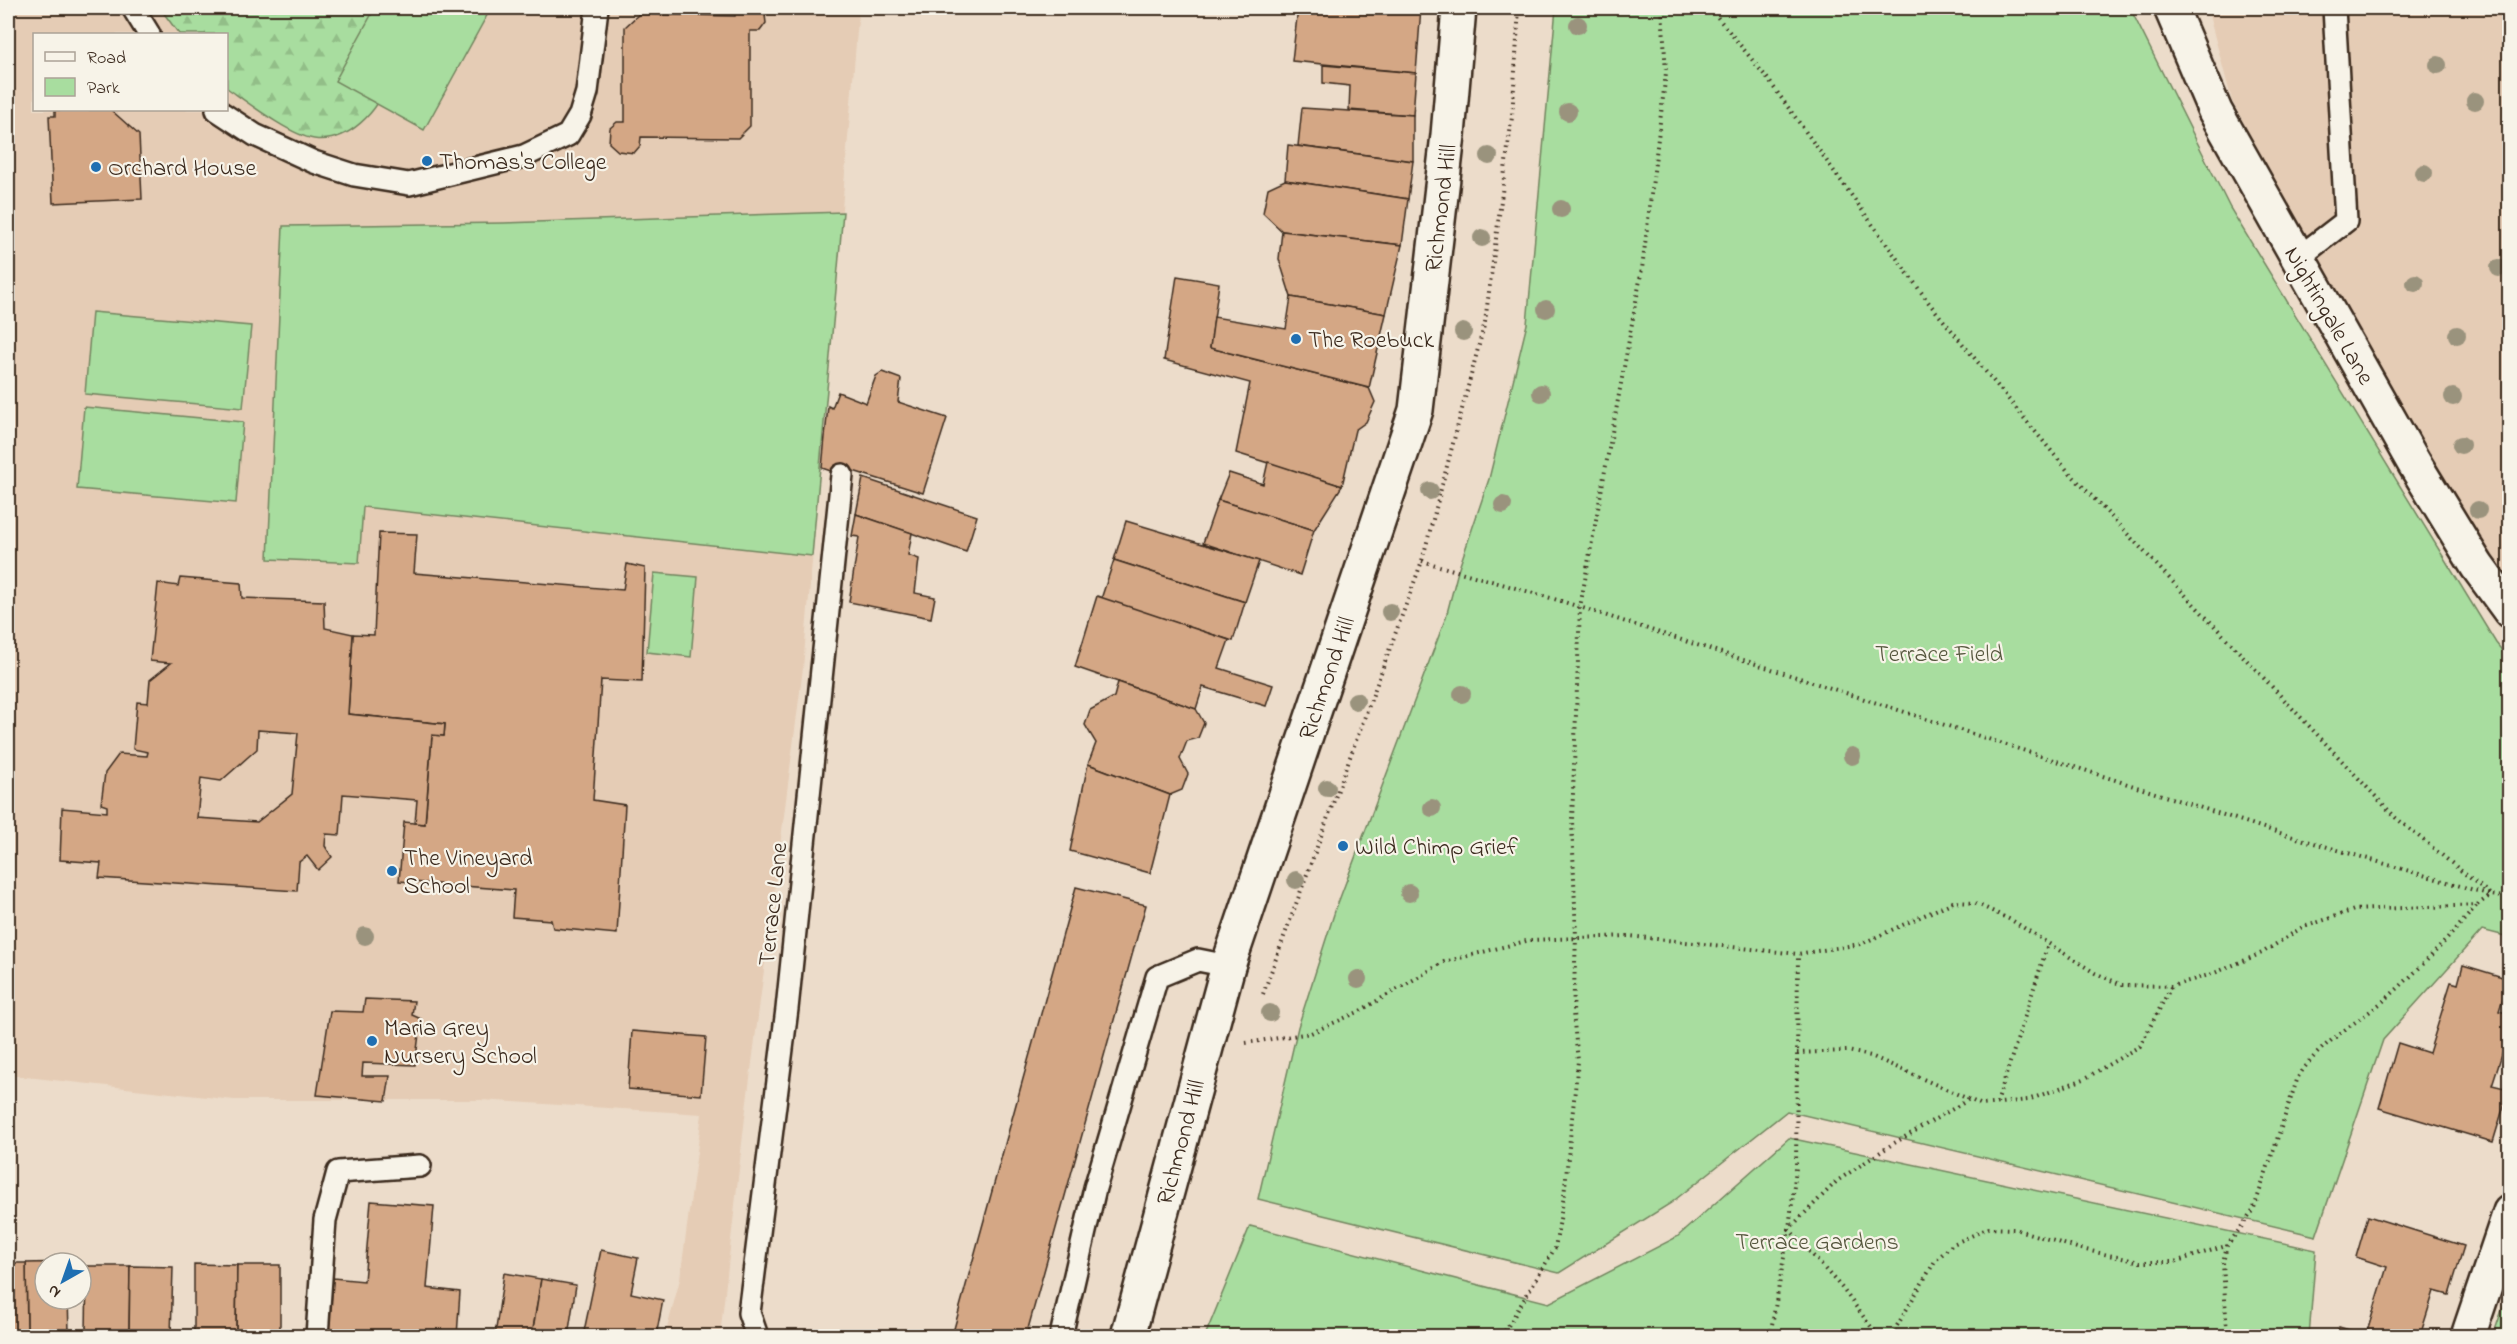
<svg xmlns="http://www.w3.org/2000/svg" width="2517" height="1344" font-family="'Indie Flower',sans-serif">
<defs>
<pattern id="forest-firs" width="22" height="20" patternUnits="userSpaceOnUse" patternTransform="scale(1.5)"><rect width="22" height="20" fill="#a8dd9f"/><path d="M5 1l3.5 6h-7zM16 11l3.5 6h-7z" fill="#92be88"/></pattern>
</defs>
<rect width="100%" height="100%" fill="#ecdcca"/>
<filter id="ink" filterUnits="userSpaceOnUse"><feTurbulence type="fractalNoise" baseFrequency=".0167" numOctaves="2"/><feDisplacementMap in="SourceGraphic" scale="12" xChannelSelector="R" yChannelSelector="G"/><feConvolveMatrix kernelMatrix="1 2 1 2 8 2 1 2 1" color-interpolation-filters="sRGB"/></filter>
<g filter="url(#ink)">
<!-- built -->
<g fill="#e5ccb5" fill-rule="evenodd">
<path d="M8 8H859L803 668 745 1117 720 1336H665L680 1279 702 1114 481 1100H234L8 1075V419L10 379ZM34 34H226V110H34Z"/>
<path d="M2207 8H2509V593L2417 445 2232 101Z"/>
</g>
<!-- forest -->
<path fill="url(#forest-firs)" stroke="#72845e" stroke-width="1.5" d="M160 8H397C394 31 395 59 388 81 379 111 348 144 314 139 290 135 247 102 227 88L226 34H179Z"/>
<!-- park -->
<g fill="#a8dd9f" stroke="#72845e" stroke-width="1.5">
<path d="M375 8H491L424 130 335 81Z"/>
<path d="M1556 8H2130L2230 208 2496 643 2509 659V937L2482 930 2383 1040 2316 1236 1787 1111 1671 1203 1559 1273 1258 1199 1298 1027 1335 911 1446 617 1458 571 1489 479 1527 324Z"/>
<path d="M843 212 812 556 363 507 359 563 268 559 283 226 504 223Z"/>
<path d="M92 312 251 326 243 408 85 394Z"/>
<path d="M84 407 243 422 236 503 77 489Z"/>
<path d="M654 573 698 577 691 657 647 652Z"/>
<path d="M1789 1138 2316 1250 2309 1336H1205L1250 1226 1549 1303 1677 1237Z"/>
<path d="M2509 1290V1336H2493Z"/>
</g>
<!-- building -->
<g fill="#d4a785" stroke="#3b2a1e" stroke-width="1.5" fill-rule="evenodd">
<path d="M735 8H764L766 23 760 31H750V126L738 138 641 137 640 146 634 153 618 151 609 143 610 128 617 122H625V27L639 14 735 16Z"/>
<path d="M1298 8H1421L1416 73 1292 61Z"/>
<path d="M1323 65 1416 73 1413 115 1349 110 1350 86 1323 83Z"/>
<path d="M1302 108 1413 115V161L1298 146Z"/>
<path d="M55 110H111L139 135 142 199 53 203 49 116H55Z"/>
<path d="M1288 145 1413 161 1408 199 1285 180Z"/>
<path d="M1285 180 1408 199 1402 245 1282 231 1263 213 1268 188Z"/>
<path d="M1282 231 1402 245 1386 314 1291 297 1279 259Z"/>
<path d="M1177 276 1219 283 1210 348 1369 388 1375 402 1366 422 1355 430 1342 486 1236 453 1250 383 1164 360Z"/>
<path d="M1291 297 1386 314 1369 388 1210 348 1214 317 1286 329Z"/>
<path d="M882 372 901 379 898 402 947 418 923 493 850 470 848 477 822 468 828 406 832 408 838 392 866 403 876 376Z"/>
<path d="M1268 462 1342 486 1314 530 1218 500 1229 473 1263 484Z"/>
<path d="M863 478 977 516 966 552 856 514Z"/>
<path d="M1218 500 1314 530 1300 575 1203 543Z"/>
<path d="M856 514 912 533 908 555 919 559 915 593 935 597 931 618 849 602 859 537 852 536Z"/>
<path d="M1126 521 1259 561 1245 602 1114 560Z"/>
<path d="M379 533 417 534 414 573 623 590 627 564 645 568 642 682 601 680 593 800 625 805 617 934 553 928 551 920 512 917 514 890 399 881 404 822 425 824 432 735 444 736 445 724 348 714 353 634 374 635Z"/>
<path d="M1114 560 1245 602 1233 641 1101 599Z"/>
<path d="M180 578 241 583 242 598 324 601 325 628 353 634 348 714 445 724 444 736 432 735 425 824 415 823 417 800 343 794 340 835 326 834 325 846 332 857 318 870 307 856 299 862 297 891 99 878 101 863 60 860 62 808 107 812V806L101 804 105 773 119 754 147 756 148 752 133 749 137 702 148 703 150 680 171 663 150 661 158 583 178 586ZM258 730 298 733 292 794 257 822 197 818 201 778 221 781 257 749Z"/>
<path d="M1097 596 1229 640 1219 668 1273 685 1266 706 1203 687 1196 709 1075 667Z"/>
<path d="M1118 682 1196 709 1204 723 1198 738 1187 741 1180 759 1188 774 1182 790 1170 795 1088 764 1096 743 1085 725 1090 710 1114 697Z"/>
<path d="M1088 764 1170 795 1150 873 1070 851Z"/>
<path d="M1076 887 1146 905 1026 1336H952Z"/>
<path d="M2463 965 2509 979 2499 1011 2510 1014V1029L2492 1085 2509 1089 2493 1142 2379 1108 2398 1043 2429 1053 2451 982 2458 984Z"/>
<path d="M365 999 414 1001 412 1015 421 1019 415 1065 363 1063 362 1076H390L386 1101 317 1095 330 1011 363 1012Z"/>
<path d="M632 1031 706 1037 701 1095 628 1089Z"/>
<path d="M371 1201 434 1206 427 1288 460 1292 457 1336H409L329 1330 333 1278 364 1281Z"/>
<path d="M2368 1216 2464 1246 2449 1295 2434 1291 2420 1336H2336L2339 1327 2366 1335 2387 1267 2356 1257Z"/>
<path d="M601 1250 638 1258 631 1293 663 1300 656 1336H583Z"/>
<path d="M68 1262 45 1263V1299H68L69 1331H27L26 1263Z"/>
<path d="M8 1263H26L27 1331 8 1332Z"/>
<path d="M194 1264 237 1265 236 1336 194 1335Z"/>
<path d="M237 1265H280V1336H236Z"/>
<path d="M87 1266H130L129 1335 86 1334Z"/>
<path d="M130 1266 173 1267 171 1336 129 1335Z"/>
<path d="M504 1273 541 1279 532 1336H495Z"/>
<path d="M541 1279 576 1285 568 1336H532Z"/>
</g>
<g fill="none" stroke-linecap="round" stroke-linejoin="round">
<!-- service casing -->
<g stroke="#3b2a1e" stroke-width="26">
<g id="service">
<path d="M133 8 149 34"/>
<path d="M217 110 255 135 314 162 354 175 409 184 524 156 568 135 580 115 587 92 597 8"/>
<path d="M2298 258 2346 221 2334 8"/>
<path d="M317 1336 325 1220 338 1172 420 1166"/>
<path d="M757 1336 749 1313 787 1009 842 475"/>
<path d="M1061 1336 1095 1188 1157 977 1198 960 1228 966"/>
</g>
</g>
<!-- minor casing -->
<g stroke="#3b2a1e" stroke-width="38">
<path id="minor" d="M2171 8 2215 111 2414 463 2477 566 2510 611"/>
</g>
<!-- secondary casing -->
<g stroke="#3b2a1e" stroke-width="38">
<path id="secondary" d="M1128 1336 1228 966 1416 410 1448 135 1459 8"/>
</g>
<!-- primary casing -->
<g stroke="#3b2a1e" stroke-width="38">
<path id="primary" d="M2468 1336 2510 1212"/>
</g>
<!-- path -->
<g stroke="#3b2a1e" stroke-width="4" stroke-dasharray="1.5 4.5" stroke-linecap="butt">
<path d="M1710 8 1767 78 1929 303 2067 470 2396 818 2491 895"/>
<path d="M1422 561 1561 601 2273 831 2491 895 2510 898"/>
<path d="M1263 994 1422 561 1485 322 1512 117 1519 8"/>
<path d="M1246 1043 1311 1033 1358 1012 1444 962 1530 940 1629 936 1798 954 1861 944 1953 902 1975 903 2013 921 2095 973 2122 985 2172 986 2212 974 2262 953 2301 928 2354 910 2477 905 2491 895"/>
<path d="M1797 1053 1848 1051 1871 1056 1982 1105 2028 1100 2084 1079 2140 1046 2171 987"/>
<path d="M1997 1103 2048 944"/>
<path d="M1502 1336 1555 1248 1564 1196 1578 1061 1573 1013 1576 938 1572 820 1580 607 1642 269 1666 73 1662 8"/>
<path d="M1770 1336 1789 1229 1796 1168 1798 954"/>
<path d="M1878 1336 1842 1288 1789 1229 1837 1181 1891 1145 1968 1100"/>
<path d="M1891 1336 1935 1261 1953 1244 1989 1228 2015 1229 2077 1248 2140 1262H2174L2226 1246"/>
<path d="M2227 1336 2223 1262 2227 1246 2253 1211 2298 1077C2320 1042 2356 1024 2387 998 2420 969 2449 938 2477 905"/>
</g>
<!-- service -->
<use href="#service" stroke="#f7f3e8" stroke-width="21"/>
<!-- minor -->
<use href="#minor" stroke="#f7f3e8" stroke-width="33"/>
<!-- secondary -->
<use href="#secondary" stroke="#f7f3e8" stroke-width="33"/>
<!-- primary -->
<use href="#primary" stroke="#f7f3e8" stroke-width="33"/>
</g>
<!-- trees -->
<g fill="#9a937d">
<circle cx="1578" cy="25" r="9"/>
<circle cx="2438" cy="65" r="9"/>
<circle cx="2475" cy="101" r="9"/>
<circle cx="1568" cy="112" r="9"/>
<circle cx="1489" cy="156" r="9"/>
<circle cx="2424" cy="173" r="9"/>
<circle cx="1561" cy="209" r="9"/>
<circle cx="1482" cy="238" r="9"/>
<circle cx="2499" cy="268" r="9"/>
<circle cx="2415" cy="283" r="9"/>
<circle cx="1546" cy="309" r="9"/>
<circle cx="1463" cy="332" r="9"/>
<circle cx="2457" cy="335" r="9"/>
<circle cx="1541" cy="393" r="9"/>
<circle cx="2453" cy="397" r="9"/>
<circle cx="2461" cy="445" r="9"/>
<circle cx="1430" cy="491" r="9"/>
<circle cx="1503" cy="505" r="9"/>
<circle cx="2478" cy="510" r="9"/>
<circle cx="1390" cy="612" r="9"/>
<circle cx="1462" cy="694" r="9"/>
<circle cx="1356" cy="701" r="9"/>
<circle cx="1852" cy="756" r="9"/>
<circle cx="1327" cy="788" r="9"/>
<circle cx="1432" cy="808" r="9"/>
<circle cx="1296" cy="880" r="9"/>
<circle cx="1409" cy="893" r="9"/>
<circle cx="365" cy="936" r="9"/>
<circle cx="1358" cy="979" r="9"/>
<circle cx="1270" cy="1013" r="9"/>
</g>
</g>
<!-- markers -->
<g fill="#1f6fb2" stroke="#f7f3e8" stroke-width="2">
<circle cx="427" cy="161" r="6"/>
<circle cx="96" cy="167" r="6"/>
<circle cx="1296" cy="339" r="6"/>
<circle cx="1343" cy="846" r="6"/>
<circle cx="392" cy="871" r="6"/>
<circle cx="372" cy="1041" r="6"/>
</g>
<g text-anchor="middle" stroke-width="4.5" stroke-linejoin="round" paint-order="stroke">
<!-- poi labels -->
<g font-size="24" fill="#3b2a1e" stroke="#f7f3e8" text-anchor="start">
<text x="439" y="169">Thomas's College</text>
<text x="108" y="175">Orchard House</text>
<text x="1308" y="347">The Roebuck</text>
<text x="1355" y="854">Wild Chimp Grief</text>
<text x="404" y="865">The Vineyard<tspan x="404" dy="28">School</tspan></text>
<text x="384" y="1035">Maria Grey<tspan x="384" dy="28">Nursery School</tspan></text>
</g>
<!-- street labels -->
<g font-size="24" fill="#3b2a1e" stroke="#f7f3e8">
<text transform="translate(1440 208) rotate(-83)" y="8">Richmond Hill</text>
<text transform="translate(2330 315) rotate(60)" y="8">Nightingale Lane</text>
<text transform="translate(1326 678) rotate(-71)" y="8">Richmond Hill</text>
<text transform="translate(772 904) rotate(-84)" y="8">Terrace Lane</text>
<text transform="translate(1180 1142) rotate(-75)" y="8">Richmond Hill</text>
</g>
<!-- park labels -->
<g font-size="24" fill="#56573e" stroke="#f7f3e8">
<text x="1939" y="661">Terrace Field</text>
<text x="1817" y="1249">Terrace Gardens</text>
</g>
</g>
<!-- margin -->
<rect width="2517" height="1344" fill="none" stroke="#f7f3e8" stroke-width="30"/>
<rect x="15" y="15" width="2487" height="1314" fill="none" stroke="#3b2a1e" stroke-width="2" filter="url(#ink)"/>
<!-- legend -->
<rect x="33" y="33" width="195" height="78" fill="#f7f3e8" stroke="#aca397" stroke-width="1.5"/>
<rect x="45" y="52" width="30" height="9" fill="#f7f3e8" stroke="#aca397" stroke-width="1.5"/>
<text x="87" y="63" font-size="18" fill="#3b2a1e">Road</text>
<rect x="45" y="78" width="30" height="18" fill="#a8dd9f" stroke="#aca397" stroke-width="1.5"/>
<text x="87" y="93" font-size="18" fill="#3b2a1e">Park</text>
<!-- north arrow -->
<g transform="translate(63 1281) rotate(220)"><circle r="28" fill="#f7f3e8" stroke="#aca397" stroke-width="1.5"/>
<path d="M0-4.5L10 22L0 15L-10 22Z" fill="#1f6fb2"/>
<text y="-9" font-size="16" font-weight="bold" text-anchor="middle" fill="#3b2a1e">N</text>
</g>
</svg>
